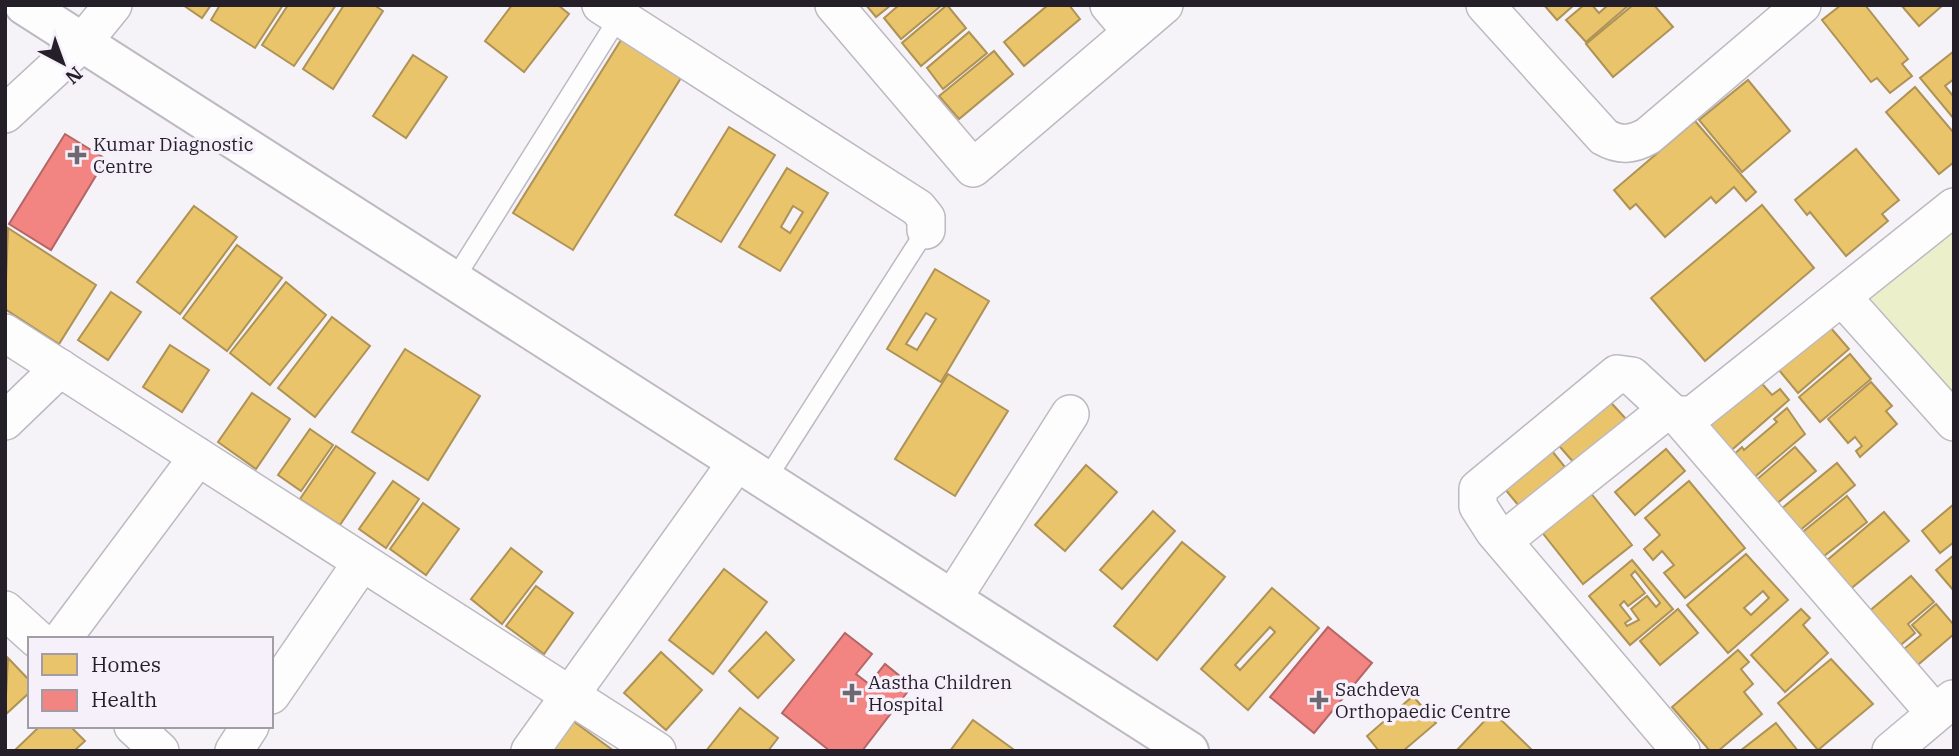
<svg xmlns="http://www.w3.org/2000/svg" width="1959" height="756" font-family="'IBM Plex Serif',serif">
<rect width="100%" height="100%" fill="#f6f3f8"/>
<!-- park -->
<path fill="#ebefca" d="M1954 222V403L1866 297Z"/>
<!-- homes -->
<g fill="#e9c46a" stroke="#ae9256" stroke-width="2" fill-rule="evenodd">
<path d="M183 5H211L202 18Z"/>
<path d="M220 5H283L255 48 211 20Z"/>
<path d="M288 5H336L294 66 262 45Z"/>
<path d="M344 5H374L383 11 333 89 303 69Z"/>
<path d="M512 5H558L569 14 524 72 485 41Z"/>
<path d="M866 5H891L876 17Z"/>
<path d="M899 5H942L901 39 884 18Z"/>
<path d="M947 5 966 28 921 66 902 43Z"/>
<path d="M1048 5H1069L1080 19 1024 66 1004 42Z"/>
<path d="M1544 5H1574L1557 20Z"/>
<path d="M1584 5H1592L1599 13 1608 5H1629L1586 42 1566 20Z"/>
<path d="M1633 5H1654L1673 27 1613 77 1586 44Z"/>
<path d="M1841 5H1865L1908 59 1902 64 1912 76 1890 93 1877 78 1871 82 1822 20Z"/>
<path d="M1901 5H1943L1919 26Z"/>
<path d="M626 32 686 70 573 250 513 213Z"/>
<path d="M969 32 987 53 943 89 927 68Z"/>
<path d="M994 51 1013 74 959 119 939 96Z"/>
<path d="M1954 51V79L1945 86 1954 97V119L1920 78Z"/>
<path d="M413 55 447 77 406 138 373 116Z"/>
<path d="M1748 80 1790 131 1742 172 1699 120Z"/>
<path d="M1915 87 1954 133V162L1939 174 1886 112Z"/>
<path d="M1695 121 1756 192 1746 201 1734 187 1716 203 1711 197 1665 237 1636 204 1630 209 1614 190Z"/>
<path d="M729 127 775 155 721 242 675 215Z"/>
<path d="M1856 149 1899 200 1882 214 1888 221 1846 256 1810 212 1807 215 1795 200Z"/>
<path d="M787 168 828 193 780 271 739 247ZM793 206 803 212 790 233 781 227Z"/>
<path d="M1762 205 1814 268 1705 361 1651 298Z"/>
<path d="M194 206 237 237 180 314 137 282Z"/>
<path d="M8 228 96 285 59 344 5 309Z"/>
<path d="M237 245 282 278 227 351 183 318Z"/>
<path d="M935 269 989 301 941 382 887 349ZM926 313 936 319 917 350 906 344Z"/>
<path d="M286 282 326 315 270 385 230 353Z"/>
<path d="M111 292 141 312 108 360 78 340Z"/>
<path d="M332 317 370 346 315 417 278 388Z"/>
<path d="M1824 320 1849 349 1798 393 1774 364Z"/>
<path d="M170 345 209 370 182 412 143 387Z"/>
<path d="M405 349 480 396 428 480 352 432Z"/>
<path d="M1850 354 1871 379 1820 422 1799 397Z"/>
<path d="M948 374 1008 411 955 496 895 459Z"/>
<path d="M1757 378 1772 395 1780 389 1789 400 1727 454 1702 427Z"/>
<path d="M1871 382 1892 406 1886 411 1897 424 1860 457 1856 451 1862 446 1855 437 1848 443 1828 419Z"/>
<path d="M252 393 290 419 256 469 218 442Z"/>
<path d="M1604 395 1626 419 1575 464 1554 440Z"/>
<path d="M1787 408 1805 434 1751 480 1731 457 1742 447 1744 450 1777 422 1774 419Z"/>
<path d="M310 429 333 445 301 491 278 475Z"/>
<path d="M336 446 375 473 340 525 300 499Z"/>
<path d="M1548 446 1565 467 1519 506 1499 482Z"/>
<path d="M1795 447 1816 471 1768 511 1748 487Z"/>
<path d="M1666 449 1685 471 1635 515 1615 492Z"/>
<path d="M1837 463 1855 485 1793 536 1775 514Z"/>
<path d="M1086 465 1117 492 1065 551 1035 525Z"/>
<path d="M393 481 419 499 386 548 359 529Z"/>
<path d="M1689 481 1745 548 1685 598 1664 573 1674 565 1662 551 1653 560 1644 549 1660 535 1645 518Z"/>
<path d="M1590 492 1632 545 1583 584 1541 531Z"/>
<path d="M1847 496 1867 522 1819 560 1799 535Z"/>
<path d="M423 503 459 529 426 575 390 549Z"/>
<path d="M1954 504V542L1940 553 1922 531Z"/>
<path d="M1153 511 1175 531 1122 589 1100 570Z"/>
<path d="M1884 512 1909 541 1848 591 1825 562Z"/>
<path d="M1182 542 1225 577 1157 660 1114 626Z"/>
<path d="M511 548 542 572 502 624 471 599Z"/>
<path d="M1746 554 1788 600 1728 653 1687 605ZM1763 591 1769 598 1751 615 1744 608Z"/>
<path d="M1954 555V591L1936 570Z"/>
<path d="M1632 560 1673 609 1630 645 1589 596ZM1635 571 1660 603 1656 607 1647 596 1631 609 1639 620 1627 626 1625 623 1631 619 1620 605 1624 601 1628 606 1645 593 1631 575Z"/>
<path d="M724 569 767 602 713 674 669 640Z"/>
<path d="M1911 576 1934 602 1908 624 1915 633 1891 653 1861 618Z"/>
<path d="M536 586 573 613 544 654 506 626Z"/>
<path d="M1272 588 1319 628 1248 710 1201 669ZM1270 627 1275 632 1240 670 1235 665Z"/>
<path d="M1936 604 1954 625V634L1913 669 1899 653 1921 635 1912 625Z"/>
<path d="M1678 609 1698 633 1660 665 1640 641Z"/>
<path d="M1801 609 1810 618 1803 625 1828 653 1785 692 1751 655Z"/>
<path d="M766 632 794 660 758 698 729 671Z"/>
<path d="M1738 650 1749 662 1741 669 1753 684 1744 692 1762 714 1718 751H1710L1672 707Z"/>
<path d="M661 652 702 690 666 730 624 693Z"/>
<path d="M8 658 30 681V692L5 715Z"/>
<path d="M1831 659 1873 704 1818 750 1778 703Z"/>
<path d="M1413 696 1436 723 1403 751H1379L1367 736Z"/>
<path d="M740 708 778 738 768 751H706Z"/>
<path d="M1493 712 1533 751H1456Z"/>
<path d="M569 718 614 751H545Z"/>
<path d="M973 720 1013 749 1012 751H950Z"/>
<path d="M1776 723 1798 751H1740Z"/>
<path d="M40 726H70L85 741 74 751H14Z"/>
</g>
<!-- health -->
<g fill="#f28482" stroke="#b46667" stroke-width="2">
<path d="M65 134 106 159 51 250 9 224Z"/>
<path d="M1328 627 1372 663 1314 733 1270 697Z"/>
<path d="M845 633 872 654 856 674 869 684 885 664 912 686 862 751H830L782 713Z"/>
</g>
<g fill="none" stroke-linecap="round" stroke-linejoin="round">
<!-- service casing -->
<g stroke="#bdb9c1" stroke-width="21">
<g id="service">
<path d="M454 280 619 17"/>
<path d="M766 480 926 230"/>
</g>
</g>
<!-- minor casing -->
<g stroke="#bdb9c1" stroke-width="40">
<g id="minor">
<path d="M601 5 918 208 926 218V230"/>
<path d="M834 5 973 168 1164 5"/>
<path d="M1109 5 1132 32"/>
<path d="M1485 5 1604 137C1620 146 1632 145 1648 136L1802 5"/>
<path d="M5 114 82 43 113 5"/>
<path d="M1843 298 1954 422"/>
<path d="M5 333 657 751"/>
<path d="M1679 417 1935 713"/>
<path d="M5 421 60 368"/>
<path d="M1503 541 1667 410"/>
<path d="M953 598 1070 414"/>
<path d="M5 610 37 639"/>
<path d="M62 639 198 457"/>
<path d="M271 695 362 562"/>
<path d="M133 726 160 751"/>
<path d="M234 751 250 726"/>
<path d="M530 751 737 462"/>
<path d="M1681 751 1494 531 1478 506V489L1617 374 1632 376 1674 415H1693L1954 207"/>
<path d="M1891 751 1953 699"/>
</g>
</g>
<!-- tertiary casing -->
<g stroke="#bdb9c1" stroke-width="42">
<path id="tertiary" d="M24 5 1189 751"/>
</g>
<!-- service -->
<use href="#service" stroke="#fefdfe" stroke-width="18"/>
<!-- minor -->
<use href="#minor" stroke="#fefdfe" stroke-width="37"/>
<!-- tertiary -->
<use href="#tertiary" stroke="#fefdfe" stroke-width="38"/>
</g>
<!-- markers -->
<g fill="#6e6971" stroke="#f6f0fb" stroke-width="2.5">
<path d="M73.5 144.5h7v7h7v7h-7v7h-7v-7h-7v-7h7z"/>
<path d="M848.5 682.5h7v7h7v7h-7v7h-7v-7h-7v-7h7z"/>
<path d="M1315.5 689.5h7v7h7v7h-7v7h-7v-7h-7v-7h7z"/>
</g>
<g text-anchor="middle" stroke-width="7" stroke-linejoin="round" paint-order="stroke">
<!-- poi labels -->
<g font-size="19" fill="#241f29" stroke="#f6f0fb" text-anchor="start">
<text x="93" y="151">Kumar Diagnostic<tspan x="93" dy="22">Centre</tspan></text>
<text x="868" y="689">Aastha Children<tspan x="868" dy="22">Hospital</tspan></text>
<text x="1335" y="696">Sachdeva<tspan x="1335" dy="22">Orthopaedic Centre</tspan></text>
</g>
</g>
<!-- border -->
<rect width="1959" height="756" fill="none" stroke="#241f29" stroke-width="14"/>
<!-- legend -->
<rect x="28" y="637" width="245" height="91" fill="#f6f0fb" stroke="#a29ca7" stroke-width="2"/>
<rect x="42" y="654" width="35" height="21" fill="#e9c46a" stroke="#a29ca7" stroke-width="2"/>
<text x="91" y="672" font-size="21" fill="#241f29">Homes</text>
<rect x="42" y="690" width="35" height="21" fill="#f28482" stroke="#a29ca7" stroke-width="2"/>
<text x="91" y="707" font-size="21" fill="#241f29">Health</text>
<!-- north arrow -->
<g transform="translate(63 63) rotate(139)" stroke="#f6f0fb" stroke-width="5" paint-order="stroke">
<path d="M0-5L12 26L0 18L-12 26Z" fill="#241f29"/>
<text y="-10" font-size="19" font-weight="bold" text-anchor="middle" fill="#241f29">N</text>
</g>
</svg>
